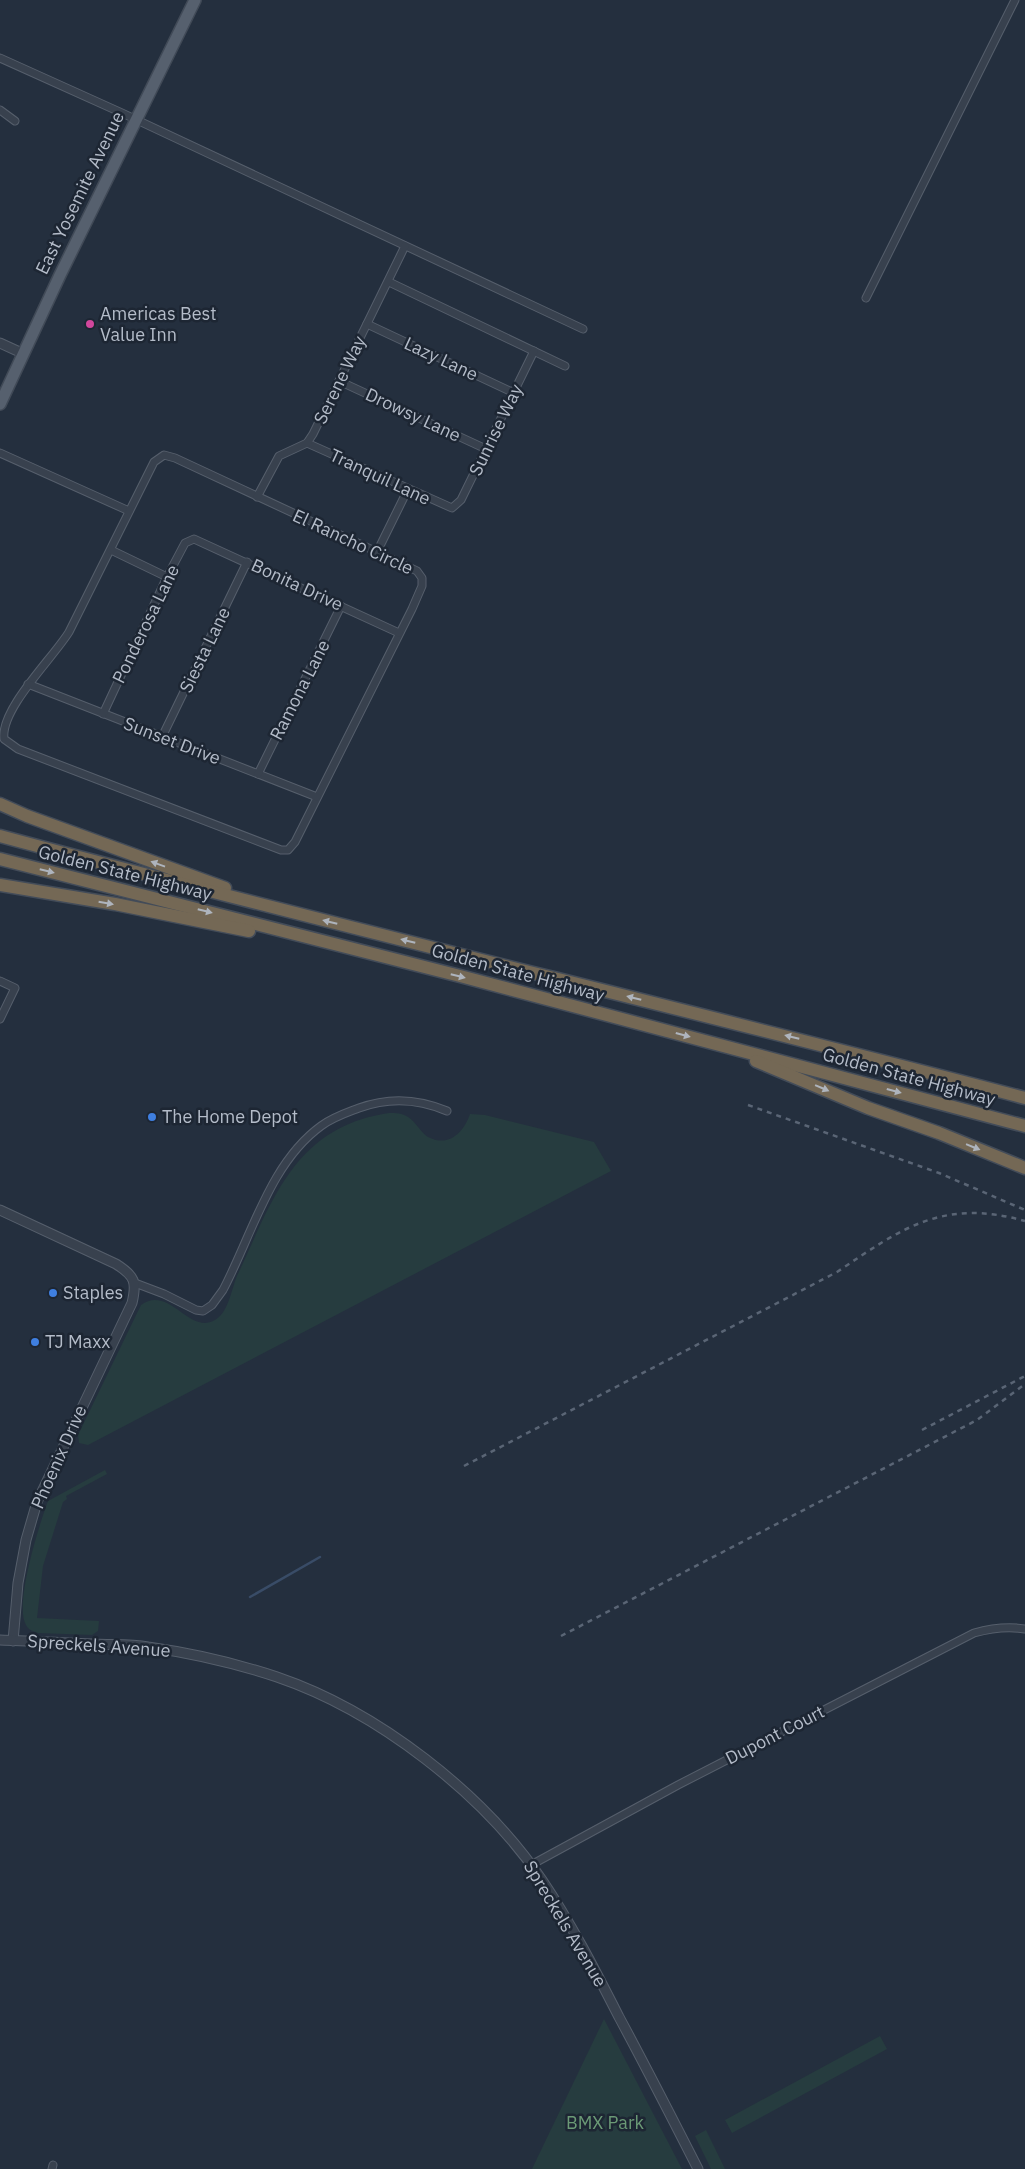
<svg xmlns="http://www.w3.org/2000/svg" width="1025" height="2169" font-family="'IBM Plex Sans',sans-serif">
<rect width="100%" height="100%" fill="#242f3e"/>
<!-- green -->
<g fill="#263c3f">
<path d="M389 1113C396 1113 402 1113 408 1117 416 1122 420 1132 428 1137 449 1148 464 1132 470 1114L485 1115 594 1142 611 1171 88 1445 79 1443 78 1435 141 1305C170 1283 192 1341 219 1317 229 1308 232 1288 237 1276 273 1200 294 1127 389 1113Z"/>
<path d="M105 1470 107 1474 66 1496 67 1499 63 1502 43 1566 37 1618 99 1621 98 1631 92 1635 38 1633C34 1631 29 1631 26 1625 14 1605 39 1525 48 1501Z"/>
<path d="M604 2019 682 2169H532Z"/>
<path d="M880 2036 887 2049 732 2133 725 2120Z"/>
<path d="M706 2130 725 2169H711L695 2136Z"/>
</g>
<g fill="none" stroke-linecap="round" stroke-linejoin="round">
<!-- stream -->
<path stroke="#394c67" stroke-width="2.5" d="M250 1597 320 1557"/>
<!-- minor casing -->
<g stroke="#565f6c" stroke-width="9">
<g id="minor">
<path d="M0 58 122 113 583 329"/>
<path d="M0 110 15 121"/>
<path d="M389 282 565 366"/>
<path d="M866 298 1015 0"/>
<path d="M367 324 514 393"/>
<path d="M339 381 486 449"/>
<path d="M307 443 452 508 461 500 534 351"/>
<path d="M0 453 129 511"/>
<path d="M164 455 175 458 377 552 417 571 422 578V586L412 609 295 842 288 850H281L18 749 4 739C0 709 53 658 69 632L154 462Z"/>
<path d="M257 497 279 456 307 443 313 434 405 246"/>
<path d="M111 550 167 577"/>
<path d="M377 552 408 489"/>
<path d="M28 684 317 797"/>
<path d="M103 714 167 577 185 543 194 539 399 633"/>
<path d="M162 737 247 562"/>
<path d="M258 774 341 606"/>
<path d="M0 981 15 988 0 1019"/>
<path d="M135 1283 164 1294 196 1310 203 1311 212 1305 223 1290C252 1235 270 1163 321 1126 333 1117 346 1113 359 1108 389 1097 419 1099 447 1111"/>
<path d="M531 1865 678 1785 974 1633C992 1628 1007 1626 1025 1629"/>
<path d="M52 2169 53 2165"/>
</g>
</g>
<!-- tertiary casing -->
<g stroke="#565f6c" stroke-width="11">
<g id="tertiary">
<path d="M0 343 24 354"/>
<path d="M0 1210 116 1264C135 1276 137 1282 132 1303L37 1502 26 1540 18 1583 13 1641"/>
<path d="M0 1640C32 1641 63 1643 95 1644 112 1645 130 1644 148 1647 191 1653 235 1663 277 1677 377 1711 483 1793 542 1880 571 1923 595 1970 619 2017 646 2067 672 2118 698 2169"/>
</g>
</g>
<!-- primary casing -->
<g stroke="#414a57" stroke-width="14">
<path id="primary" d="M0 404 60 275 195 0"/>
</g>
<!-- motorway casing -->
<g stroke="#434c59" stroke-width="15">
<g id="motorway">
<path d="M0 804 27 816 225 888"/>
<path d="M0 836C341 928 684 1008 1025 1098"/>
<path d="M0 859 460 976 1025 1126"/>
<path d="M0 885 115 904 249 931"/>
<path d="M756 1061 868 1108 939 1133 1025 1168"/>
</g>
</g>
<!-- minor -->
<use href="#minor" stroke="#38414e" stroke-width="7"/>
<!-- tertiary -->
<use href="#tertiary" stroke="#38414e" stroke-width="9"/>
<!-- primary -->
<use href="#primary" stroke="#56606e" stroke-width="11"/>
<!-- motorway -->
<use href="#motorway" stroke="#746855" stroke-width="12"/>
<!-- rail -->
<g stroke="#5a6575" stroke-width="2.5" stroke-dasharray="5 5" stroke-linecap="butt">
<path d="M748 1105 939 1173 1025 1210"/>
<path d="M922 1430 1025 1376"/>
<path d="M464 1466 837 1272C902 1228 943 1198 1025 1221"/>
<path d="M561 1636 977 1420 1025 1384"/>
</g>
</g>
<!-- one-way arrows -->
<defs><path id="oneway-solid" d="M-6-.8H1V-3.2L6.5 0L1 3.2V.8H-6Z" transform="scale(1.25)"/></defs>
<g fill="#aeb4bd">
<use href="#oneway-solid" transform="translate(158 864) rotate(-160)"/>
<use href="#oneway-solid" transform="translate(47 871) rotate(14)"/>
<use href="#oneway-solid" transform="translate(106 903) rotate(10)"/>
<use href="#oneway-solid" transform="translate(205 911) rotate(14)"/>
<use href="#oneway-solid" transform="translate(330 922) rotate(-166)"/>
<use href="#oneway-solid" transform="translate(408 941) rotate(-166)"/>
<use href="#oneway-solid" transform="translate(458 976) rotate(14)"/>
<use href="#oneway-solid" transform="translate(634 998) rotate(-166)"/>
<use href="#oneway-solid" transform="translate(683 1035) rotate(15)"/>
<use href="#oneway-solid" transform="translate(792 1037) rotate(-166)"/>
<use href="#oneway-solid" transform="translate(822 1088) rotate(23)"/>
<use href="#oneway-solid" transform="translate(894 1091) rotate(15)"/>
<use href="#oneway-solid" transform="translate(973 1147) rotate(22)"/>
</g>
<!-- markers -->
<circle fill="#d1479c" stroke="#1d2633" stroke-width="2" cx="90" cy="324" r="5"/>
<g fill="#3f7fe0" stroke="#1d2633" stroke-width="2">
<circle cx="152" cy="1117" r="5"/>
<circle cx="53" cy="1293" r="5"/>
<circle cx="35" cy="1342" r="5"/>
</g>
<g text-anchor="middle" stroke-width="5" stroke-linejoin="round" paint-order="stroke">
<!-- street labels -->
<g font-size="18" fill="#b4bcc9" stroke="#1d2633">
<text transform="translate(80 193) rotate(-64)" y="6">East Yosemite Avenue</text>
<text transform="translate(441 359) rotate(25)" y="6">Lazy Lane</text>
<text transform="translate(340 380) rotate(-64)" y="6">Serene Way</text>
<text transform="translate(413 415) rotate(25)" y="6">Drowsy Lane</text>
<text transform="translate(496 430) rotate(-64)" y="6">Sunrise Way</text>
<text transform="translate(380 477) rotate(25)" y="6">Tranquil Lane</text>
<text transform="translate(353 542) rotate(25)" y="6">El Rancho Circle</text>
<text transform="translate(297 585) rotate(25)" y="6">Bonita Drive</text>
<text transform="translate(146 624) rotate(-64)" y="6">Ponderosa Lane</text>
<text transform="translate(205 650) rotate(-64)" y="6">Siesta Lane</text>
<text transform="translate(300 690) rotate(-63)" y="6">Ramona Lane</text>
<text transform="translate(172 741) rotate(21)" y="6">Sunset Drive</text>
<text transform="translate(125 873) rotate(14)" y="6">Golden State Highway</text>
<text transform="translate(518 973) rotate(15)" y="6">Golden State Highway</text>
<text transform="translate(909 1077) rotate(15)" y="6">Golden State Highway</text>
<text transform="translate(59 1457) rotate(-66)" y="6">Phoenix Drive</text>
<text transform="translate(99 1646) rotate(4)" y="6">Spreckels Avenue</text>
<text transform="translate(775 1735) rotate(-27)" y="6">Dupont Court</text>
<text transform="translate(565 1924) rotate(59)" y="6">Spreckels Avenue</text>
</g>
<!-- poi labels -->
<g font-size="18" fill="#b4bcc9" stroke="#1d2633" text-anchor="start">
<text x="100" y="320">Americas Best<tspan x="100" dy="21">Value Inn</tspan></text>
<text x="162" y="1123">The Home Depot</text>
<text x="63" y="1299">Staples</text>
<text x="45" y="1348">TJ Maxx</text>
</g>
<!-- park labels -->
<g font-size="18" fill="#6b9a76" stroke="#1d2633">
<text x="605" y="2129">BMX Park</text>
</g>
</g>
</svg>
